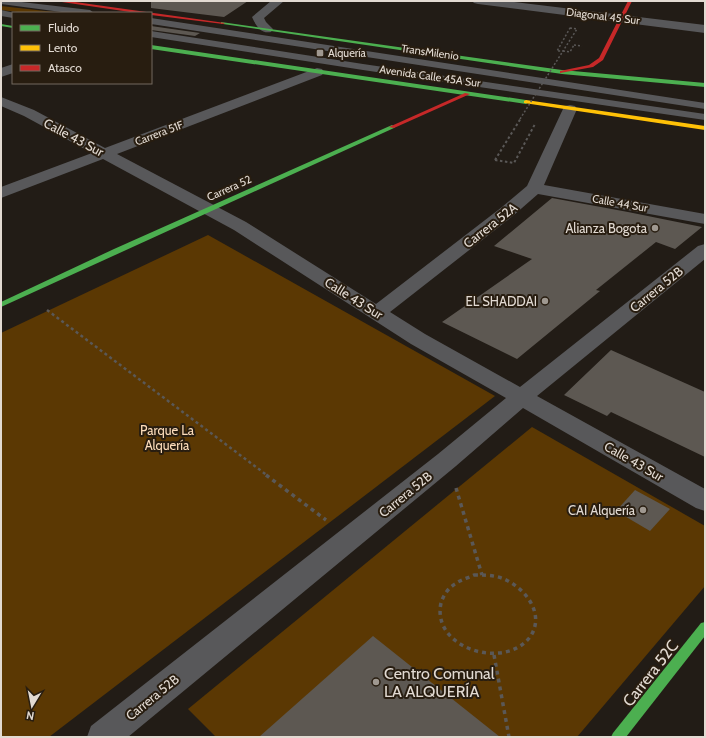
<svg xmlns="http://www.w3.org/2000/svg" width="706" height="738" font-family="Cabin,sans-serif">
<rect width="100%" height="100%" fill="#221c16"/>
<!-- green -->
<g fill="#5b3803">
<path d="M1 6 63 13H26L1 10Z"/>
<path d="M208 235 495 396 49 737H1V333Z"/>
<path d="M532 427 705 526V586L577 737H216L188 709Z"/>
</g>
<!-- building -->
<g fill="#5d5852">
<path d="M151 1H248L224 17 151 8Z"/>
<path d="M151 26 200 33 195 36 151 30Z"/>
<path d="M552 198 628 212 702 227 675 249 656 242 596 290 600 291 517 359 442 322 532 259 494 246Z"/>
<path d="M611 350 705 392V457L611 412 607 416 564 395Z"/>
<path d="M635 490 670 509 650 531 616 511Z"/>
<path d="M373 636 500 737H259Z"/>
</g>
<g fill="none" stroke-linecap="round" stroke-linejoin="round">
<!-- path-far3 -->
<path stroke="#5a5857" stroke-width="1.5" stroke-dasharray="2 2" stroke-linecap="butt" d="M574 45 582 46"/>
<!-- path-far2 -->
<path stroke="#5a5857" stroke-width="2" stroke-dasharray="2.5 2.5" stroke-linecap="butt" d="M495 160 514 163 535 124"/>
<!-- path-far1 -->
<path stroke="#5a5857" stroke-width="2.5" stroke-dasharray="3 3" stroke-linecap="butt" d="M47 310 268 476"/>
<!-- path -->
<g stroke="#5a5857" stroke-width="3.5" stroke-dasharray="4 4" stroke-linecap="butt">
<path d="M266 475 326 520"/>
<path d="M456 488 482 575"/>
<path d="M474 575C484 575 495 575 504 579 525 588 546 614 530 637 504 671 431 648 441 603 443 596 448 588 455 584 460 580 468 578 474 575Z"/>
<path d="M494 655 509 737"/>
</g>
<!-- lane -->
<g fill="#58585a" fill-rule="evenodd">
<path d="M1 1H13L90 10 94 13H69L1 4Z"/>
<path d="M1 10 15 13H13V18L1 16Z"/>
<path d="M151 18 705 103V109L151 24Z"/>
<path d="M151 31 363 64 705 114V120L363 70 151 37Z"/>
</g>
<!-- street -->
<g fill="#58585a" fill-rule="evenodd">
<path d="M271 1H284L264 18 266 22 273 29 271 32C261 34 256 26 252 17Z"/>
<path d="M472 1H506L705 25V33L478 4 474 3Z"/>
<path d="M13 64V73L1 77V68Z"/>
<path d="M317 68 322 69 324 72 322 75 117 154 246 222 376 304 502 207 527 186 563 109 565 106 570 105 575 106 577 109 544 185 705 214V224L538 194 514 215 390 312 425 334 520 387 698 246 705 244V259L537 396 705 489V511L696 508 523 408 456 466 128 737H87L91 726 438 454 506 398 411 344 234 230 103 159 1 198V187L92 153 24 116 1 106V97L34 110 105 148Z"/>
</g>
<!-- fast -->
<g fill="#4caf50" fill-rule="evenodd">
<path d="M221 22 562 70 705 83V87L562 74 223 24H221Z"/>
<path d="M1 24 13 26V28L1 26Z"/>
<path d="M151 45 526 100 529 102 526 104 151 49Z"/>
<path d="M392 125 395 127 394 128 1 307V302L114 249Z"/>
<path d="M705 622V636L626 737H611L613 733 701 623Z"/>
</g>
<!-- slow -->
<path fill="#ffc107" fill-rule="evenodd" d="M526 100 705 126V130L524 103V101Z"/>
<!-- jam -->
<g fill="#c62828" fill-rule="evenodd">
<path d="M55 1H68L225 23 223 24 151 15V13H137Z"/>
<path d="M628 1H632L603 60 593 67 560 73V71L589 65 599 58Z"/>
<path d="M465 93 470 94 394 128 389 127Z"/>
</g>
<!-- path-bridge-far1 -->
<g stroke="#5a5857" stroke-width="1.5" stroke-dasharray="2 2" stroke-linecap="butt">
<path d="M570 28 577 29 563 51H557Z"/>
<path d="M563 51 570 52 574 45"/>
<path d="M520 119 563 51"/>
</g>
<!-- path-bridge -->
<path stroke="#5a5857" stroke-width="2" stroke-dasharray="2.5 2.5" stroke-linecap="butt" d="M495 160 521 118"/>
</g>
<!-- markers -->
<g fill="#9f9890" stroke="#281d10" stroke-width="1.5">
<rect x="316" y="49" width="8" height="8" rx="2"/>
<circle cx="655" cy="228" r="4"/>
<circle cx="545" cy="301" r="4"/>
<circle cx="643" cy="510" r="4"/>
<circle cx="376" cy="682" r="4"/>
</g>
<g text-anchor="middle" stroke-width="4" stroke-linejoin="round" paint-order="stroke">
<!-- far-street labels -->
<g font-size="11" fill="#e2dad2" stroke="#281d10">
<text transform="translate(603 16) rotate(7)" y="4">Diagonal 45 Sur</text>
<text transform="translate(430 52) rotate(8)" y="4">TransMilenio</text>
<text transform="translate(430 76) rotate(8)" y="4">Avenida Calle 45A Sur</text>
<text transform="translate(159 133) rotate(-21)" y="4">Carrera 51F</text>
<text transform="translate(229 188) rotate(-24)" y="4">Carrera 52</text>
<text transform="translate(620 203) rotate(10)" y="4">Calle 44 Sur</text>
</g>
<!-- far-poi labels -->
<g font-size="11" fill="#e2dad2" stroke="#281d10" text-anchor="start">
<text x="328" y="57">Alquería</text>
</g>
<!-- street labels -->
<g font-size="13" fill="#e2dad2" stroke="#281d10">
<text transform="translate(74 137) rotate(28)" y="5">Calle 43 Sur</text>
<text transform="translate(490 225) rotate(-38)" y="5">Carrera 52A</text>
<text transform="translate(656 289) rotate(-39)" y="5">Carrera 52B</text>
<text transform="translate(354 298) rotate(32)" y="5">Calle 43 Sur</text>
<text transform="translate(634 461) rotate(30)" y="5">Calle 43 Sur</text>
<text transform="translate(405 494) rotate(-39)" y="5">Carrera 52B</text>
<text transform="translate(152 697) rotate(-39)" y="5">Carrera 52B</text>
</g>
<!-- poi labels -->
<g font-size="13" fill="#e2dad2" stroke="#281d10" text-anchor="end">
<text x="647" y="233">Alianza Bogota</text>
<text x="537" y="306">EL SHADDAI</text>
<text x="635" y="515">CAI Alquería</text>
</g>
<!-- park labels -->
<g font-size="13" fill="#fcdcba" stroke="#281d10">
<text x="167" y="435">Parque La<tspan x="167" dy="15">Alquería</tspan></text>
</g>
<!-- near-poi labels -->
<g font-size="16" fill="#e2dad2" stroke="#281d10" text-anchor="start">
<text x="384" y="679">Centro Comunal<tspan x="384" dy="18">LA ALQUERÍA</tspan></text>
</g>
<!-- near-street labels -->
<g font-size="16" fill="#e2dad2" stroke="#281d10">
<text transform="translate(650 673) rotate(-52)" y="6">Carrera 52C</text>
</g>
</g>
<!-- border -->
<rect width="706" height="738" fill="none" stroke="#e2dad2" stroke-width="4"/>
<!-- legend -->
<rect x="12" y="12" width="140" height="72" fill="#281d10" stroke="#72695e"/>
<rect x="20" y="25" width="20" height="6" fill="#4caf50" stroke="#72695e"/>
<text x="48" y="32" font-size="12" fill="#e2dad2">Fluido</text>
<rect x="20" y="45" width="20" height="6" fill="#ffc107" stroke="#72695e"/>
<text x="48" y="52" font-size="12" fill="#e2dad2">Lento</text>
<rect x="20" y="65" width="20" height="6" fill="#c62828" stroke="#72695e"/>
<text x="48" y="72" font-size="12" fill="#e2dad2">Atasco</text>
<!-- north arrow -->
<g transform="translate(32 706) rotate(190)" stroke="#281d10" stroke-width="3" paint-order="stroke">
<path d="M0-3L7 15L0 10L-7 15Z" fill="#e2dad2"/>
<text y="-6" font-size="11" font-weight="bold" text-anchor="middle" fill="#e2dad2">N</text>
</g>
</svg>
